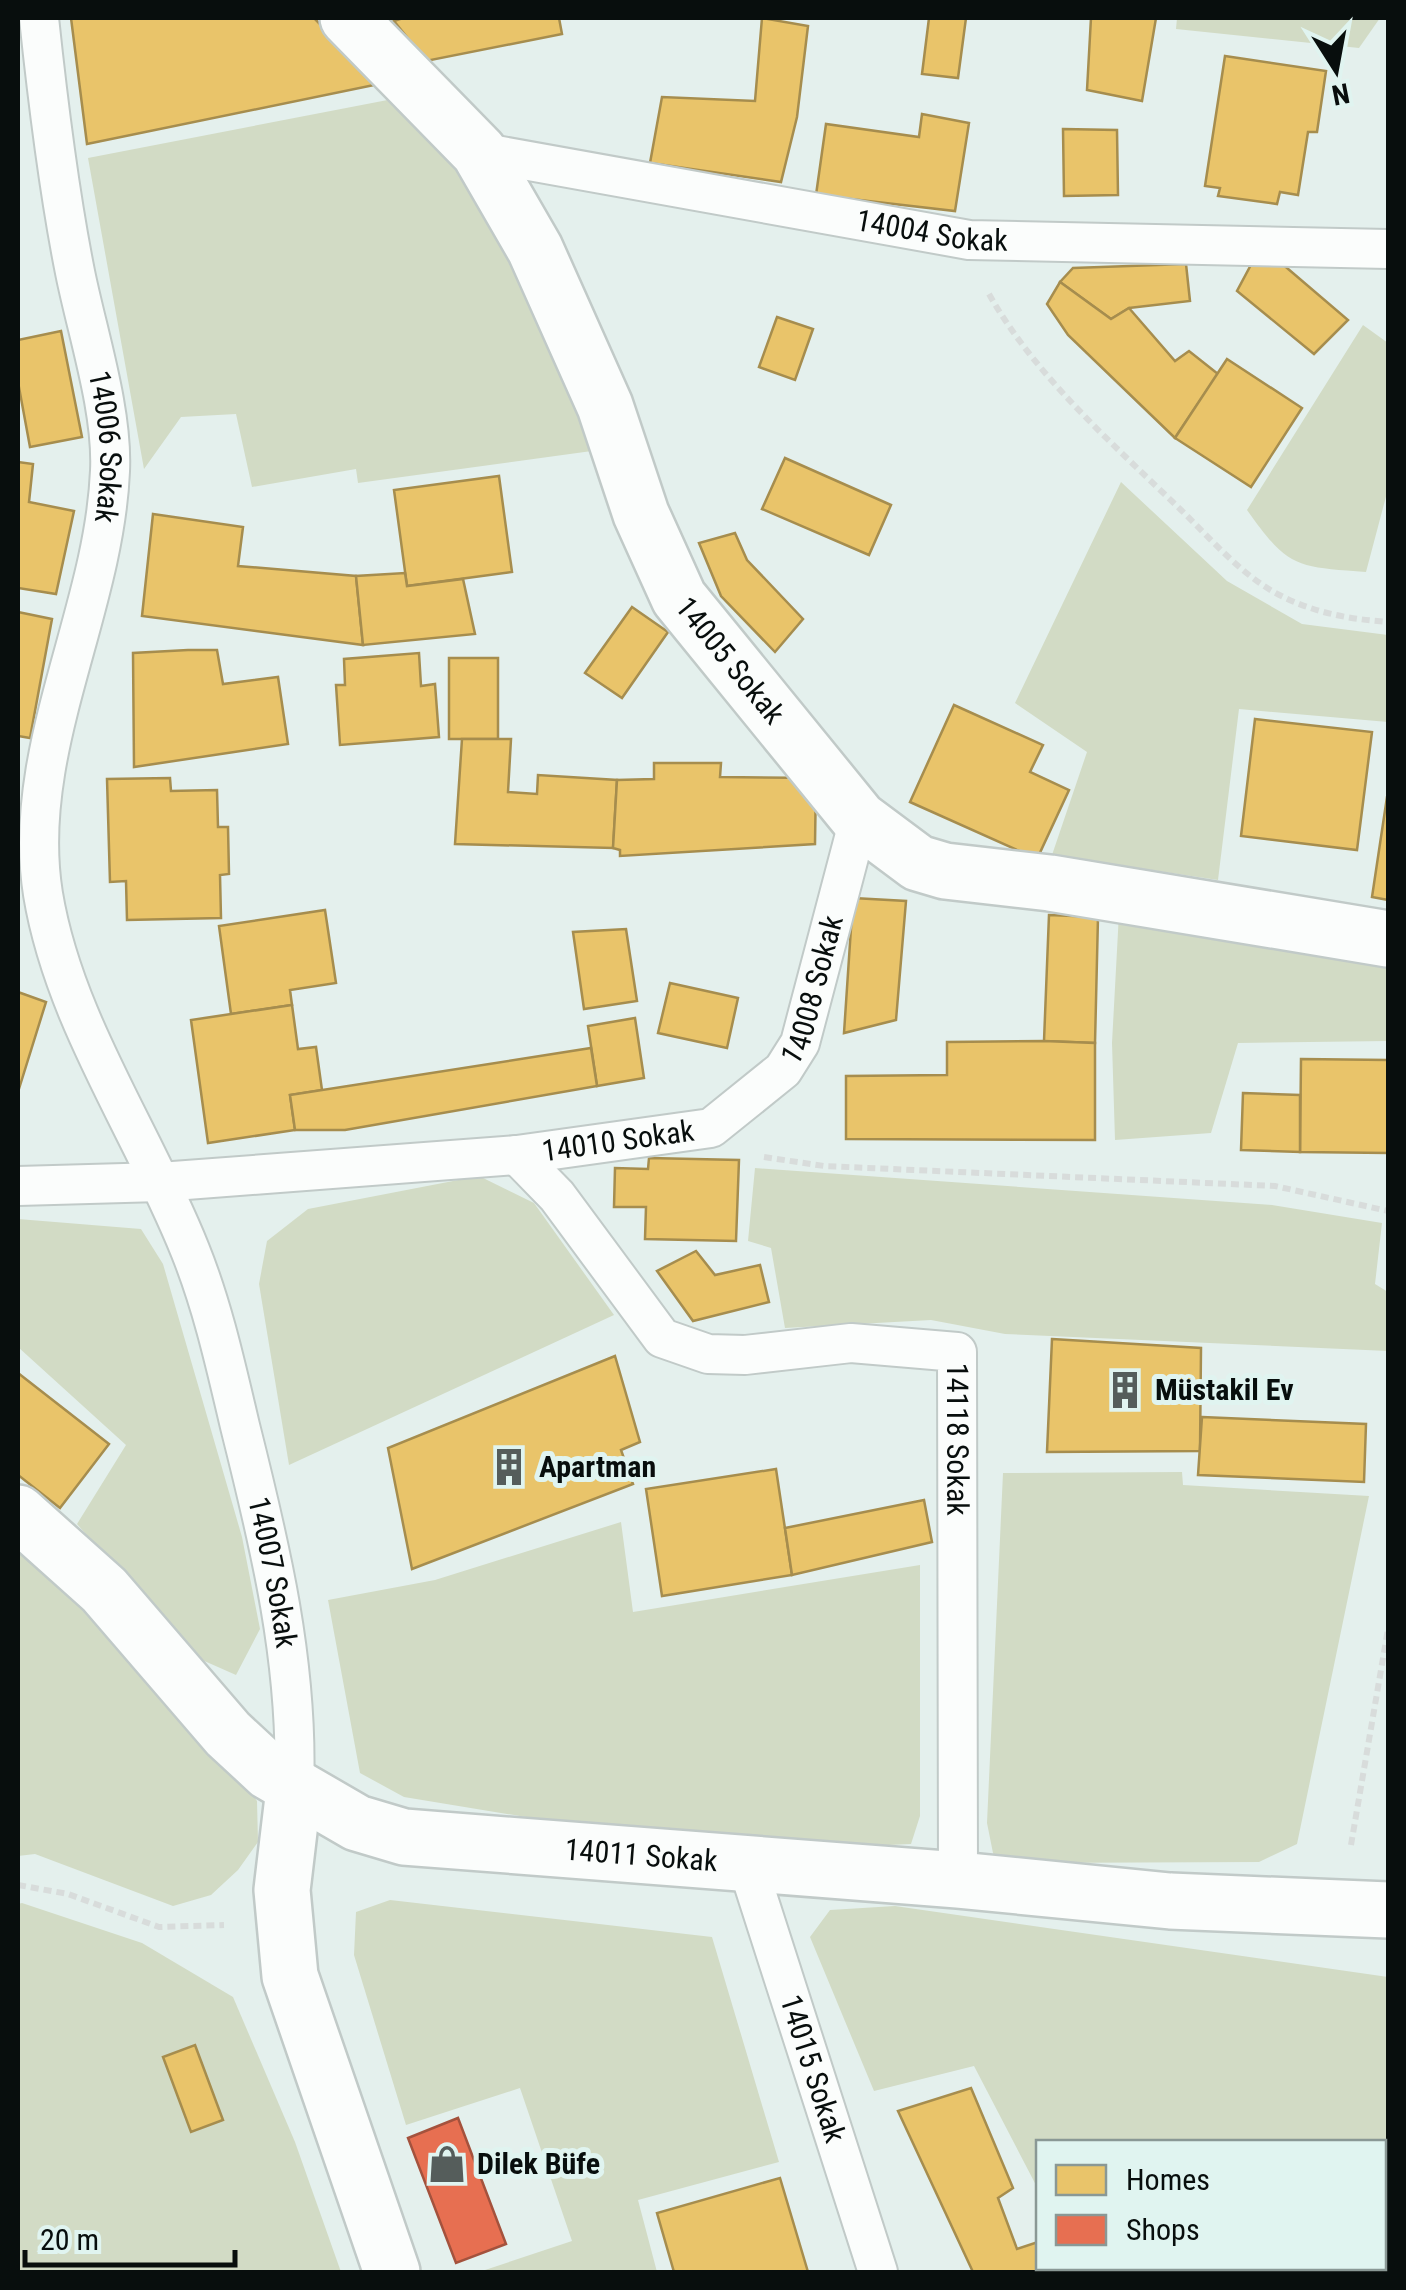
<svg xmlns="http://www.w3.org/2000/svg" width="1406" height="2290" font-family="'Roboto Condensed',sans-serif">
<rect width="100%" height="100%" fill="#e4f0ed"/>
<!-- green -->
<g fill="#d2dbc5">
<path d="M1177 18H1380L1359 48 1176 29Z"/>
<path d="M398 98 476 180 599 450 358 483 356 469 252 487 236 414 181 417 144 469 88 158Z"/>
<path d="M1363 325 1388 343V489L1366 572C1296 567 1288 568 1247 510Z"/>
<path d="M1121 482 1227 581 1302 624 1388 635V722L1239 709 1218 880 1052 855 1087 752 1015 703Z"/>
<path d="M1119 913 1388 960V1041L1238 1043 1211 1133 1115 1140 1112 1043Z"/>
<path d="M755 1168 1272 1205 1382 1223 1375 1284 1388 1292V1351L1005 1334 931 1320 785 1328 771 1248 748 1241Z"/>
<path d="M479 1176 534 1203 614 1315 289 1465 259 1284 267 1241 308 1209Z"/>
<path d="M18 1219 141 1229 163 1264 242 1537 260 1629 236 1675 193 1656 77 1524 126 1445 18 1347Z"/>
<path d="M1182 1472 1183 1485 1369 1496 1297 1844 1259 1862 995 1863 987 1823 1003 1473Z"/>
<path d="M621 1522 633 1612 920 1565V1816L911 1844 866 1846 599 1829 404 1797 360 1773 328 1600 435 1580Z"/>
<path d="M18 1534 226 1757 257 1801 258 1842 238 1870 211 1895 173 1906 35 1854 18 1856Z"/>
<path d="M390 1900 712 1937 779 2162 638 2200 657 2272H479L572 2241 520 2088 406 2125 354 1955 356 1912Z"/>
<path d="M22 1903 142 1943 233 1997 295 2142 341 2272H18V1904Z"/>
<path d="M895 1906 1388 1977V2272H1302L1301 2268H1384V2142H1038V2189L974 2066 874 2091 810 1937 830 1910Z"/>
</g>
<!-- homes -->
<g fill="#e9c46a" stroke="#a68d4e" stroke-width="2.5">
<path d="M71 18H314L379 84 87 144Z"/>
<path d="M403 18H559L562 34 426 61 394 21Z"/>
<path d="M762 18 808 26 797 117 781 182 650 163 662 97 755 101Z"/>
<path d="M929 18H966L958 78 922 74Z"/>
<path d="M1091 18H1156L1142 101 1087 90Z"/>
<path d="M1225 56 1326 71 1317 132H1308L1298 195 1280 192 1277 204 1218 196 1220 188 1205 186Z"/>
<path d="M922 114 969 123 955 211 816 195 826 124 919 137Z"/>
<path d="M1063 129 1117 130 1118 195 1064 196Z"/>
<path d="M1253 261 1280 262 1348 320 1314 354 1237 291Z"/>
<path d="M1186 264 1190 301 1129 308 1111 319 1060 282 1073 268Z"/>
<path d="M1060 282 1111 319 1129 308 1175 361 1189 351 1218 374 1175 438 1068 335 1047 304Z"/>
<path d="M777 317 813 329 795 380 759 367Z"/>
<path d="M61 331 82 437 30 447 18 382V340Z"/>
<path d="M1227 359 1302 408 1251 487 1175 438Z"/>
<path d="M785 458 891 505 869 555 762 509Z"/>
<path d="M18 462 33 464 29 502 74 511 56 594 18 588Z"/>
<path d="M499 476 512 572 407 586 394 490Z"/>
<path d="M153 514 243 527 238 566 356 576 363 645 142 616Z"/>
<path d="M735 533 747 560 803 619 775 652 721 596 699 543Z"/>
<path d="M405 573 407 586 463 579 475 634 363 645 356 576Z"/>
<path d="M632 607 668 632 622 698 585 673Z"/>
<path d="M18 612 52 619 30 738 18 736Z"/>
<path d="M188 650H217L223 684 278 677 288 744 134 767 133 653Z"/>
<path d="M419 653 421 686 435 684 439 737 340 745 336 685H345L344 659Z"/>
<rect x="449" y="658" width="49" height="81"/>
<path d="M954 705 1043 745 1030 772 1069 790 1037 859 910 802Z"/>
<path d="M1255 719 1372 732 1357 850 1241 836Z"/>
<path d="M462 739H511L508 792 537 794 538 775 617 780 613 848 455 844Z"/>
<path d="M654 763H721L720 777 816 778 815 844 620 856V850L613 848 617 780 654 779Z"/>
<path d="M170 778 171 791 217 790 218 827H228L229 874 220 875 221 918 127 920 126 881 110 882 107 779Z"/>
<path d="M1387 797H1388V900L1372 897Z"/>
<path d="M853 898 906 901 896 1020 844 1033Z"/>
<path d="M325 910 336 983 290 990 292 1005 231 1014 219 926Z"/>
<path d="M1049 915 1098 917 1095 1043 1044 1041Z"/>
<path d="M626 929 637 1001 584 1009 573 932Z"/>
<path d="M670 983 738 998 727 1048 658 1033Z"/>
<path d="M18 992 46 1002 18 1092Z"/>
<path d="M292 1005 298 1049 316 1047 322 1090 290 1095 295 1130 208 1143 191 1020Z"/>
<path d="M635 1018 644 1078 597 1086 588 1026Z"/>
<path d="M1044 1041 1095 1043V1140L846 1139V1076L947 1075V1042Z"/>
<path d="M591 1048 597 1086 345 1130H295L290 1095Z"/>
<path d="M1301 1059 1388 1060V1153L1300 1152Z"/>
<path d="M1243 1093 1300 1095V1152L1241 1150Z"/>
<path d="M649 1158 739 1160 736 1241 645 1239 646 1207H614L615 1168 648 1169Z"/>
<path d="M696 1251 715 1275 760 1265 769 1302 693 1321 657 1271Z"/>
<path d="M1052 1339 1201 1348 1200 1451 1047 1452Z"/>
<path d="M615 1356 640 1442 621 1450 633 1484 412 1569 388 1448Z"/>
<path d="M18 1373 109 1444 60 1508 18 1475Z"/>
<path d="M1202 1417 1366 1424 1364 1482 1198 1475Z"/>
<path d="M776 1469 792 1575 662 1596 646 1489Z"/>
<path d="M924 1500 932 1542 792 1575 785 1528Z"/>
<path d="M195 2045 223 2120 191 2132 163 2057Z"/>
<path d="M971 2088 1013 2188 998 2198 1017 2249 1038 2242V2268H1124L1127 2272H973L898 2111Z"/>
<path d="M780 2178 808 2272H674L657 2213Z"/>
<path d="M1147 2268H1207L1205 2272H1146Z"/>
</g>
<!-- shops -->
<path fill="#e76f51" stroke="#a4523d" stroke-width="2.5" d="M458 2118 506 2244 456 2263 408 2138Z"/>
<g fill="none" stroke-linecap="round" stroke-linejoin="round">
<!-- service casing -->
<g stroke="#c1cac8" stroke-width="42">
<g id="service">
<path id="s1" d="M39 18C48 103 58 187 75 272 87 332 113 410 110 471 104 613 20 751 43 894 64 1021 143 1132 190 1250 213 1307 226 1367 240 1426 270 1545 299 1665 294 1789"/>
<path id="s2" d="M479 152 969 240 1388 249"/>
<path id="s3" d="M517 1155 557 1196 662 1338 708 1354 745 1355 851 1343 957 1352 958 1880"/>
<path id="s4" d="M18 1186 160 1182 517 1155 711 1128 783 1070 800 1043 859 819"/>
<path id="s5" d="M748 1867 878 2272"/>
</g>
</g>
<!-- minor casing -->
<g stroke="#c1cac8" stroke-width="60">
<g id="minor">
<path id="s6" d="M348 18 479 152 535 249 605 406 641 514 679 598 859 819 918 863 945 871 1050 883 1388 939"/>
<path id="s7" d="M18 1513 104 1590 228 1734 269 1772 357 1823 404 1837 958 1880 1170 1901 1388 1910"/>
<path d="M294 1789 282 1890 290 1976 392 2272"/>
</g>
</g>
<!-- path -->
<g stroke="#d8dcdb" stroke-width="6" stroke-dasharray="8 5" stroke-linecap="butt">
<path d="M989 294C1035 376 1114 445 1181 510 1210 538 1237 570 1272 591 1309 612 1347 619 1388 622"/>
<path d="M764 1157 824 1166 1275 1186 1388 1211"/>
<path d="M1351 1845 1388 1629"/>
<path d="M18 1885 68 1894 159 1927 224 1925"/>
</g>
<!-- service -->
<use href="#service" stroke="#fbfdfc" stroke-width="38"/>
<!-- minor -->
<use href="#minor" stroke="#fbfdfc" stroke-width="55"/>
</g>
<!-- icons -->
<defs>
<g id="building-bare" transform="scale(3)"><path d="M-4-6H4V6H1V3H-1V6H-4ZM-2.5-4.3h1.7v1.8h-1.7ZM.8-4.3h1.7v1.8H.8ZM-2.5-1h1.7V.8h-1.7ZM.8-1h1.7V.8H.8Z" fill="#555d5b" stroke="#e0f4f0" stroke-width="2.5" paint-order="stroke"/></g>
<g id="shop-bare" transform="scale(3)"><path d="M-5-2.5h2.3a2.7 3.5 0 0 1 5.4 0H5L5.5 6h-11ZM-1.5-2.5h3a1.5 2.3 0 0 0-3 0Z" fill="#555d5b" stroke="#e0f4f0" stroke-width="2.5" paint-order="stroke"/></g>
</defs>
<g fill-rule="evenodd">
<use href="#building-bare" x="1125" y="1390"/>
<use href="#building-bare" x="509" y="1467"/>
<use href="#shop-bare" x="447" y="2164"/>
</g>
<g text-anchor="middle" stroke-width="10" stroke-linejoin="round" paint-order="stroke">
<!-- street labels -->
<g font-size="30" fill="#080e0d" stroke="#e0f4f0">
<text dy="10" stroke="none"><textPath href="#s2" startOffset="460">14004 Sokak</textPath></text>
<text dy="10" stroke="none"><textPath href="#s1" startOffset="435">14006 Sokak</textPath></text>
<text dy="10" stroke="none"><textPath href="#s6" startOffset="758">14005 Sokak</textPath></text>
<text dy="10" stroke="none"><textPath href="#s4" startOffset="875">14008 Sokak</textPath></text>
<text dy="10" stroke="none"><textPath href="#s4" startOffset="602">14010 Sokak</textPath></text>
<text dy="10" stroke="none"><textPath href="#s3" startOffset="620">14118 Sokak</textPath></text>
<text dy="10" stroke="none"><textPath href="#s1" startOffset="1610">14007 Sokak</textPath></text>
<text dy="10" stroke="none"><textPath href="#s7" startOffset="750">14011 Sokak</textPath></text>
<text dy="10" stroke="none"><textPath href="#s5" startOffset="212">14015 Sokak</textPath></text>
</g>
<!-- poi labels -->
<g font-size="30" font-weight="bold" fill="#080e0d" stroke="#e0f4f0" text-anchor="start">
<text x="1155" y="1400">Müstakil Ev</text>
<text x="539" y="1477">Apartman</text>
<text x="477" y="2174">Dilek Büfe</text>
</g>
</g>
<!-- border -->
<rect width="1406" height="2290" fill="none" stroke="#080e0d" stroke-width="40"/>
<!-- legend -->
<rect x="1036" y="2140" width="350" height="130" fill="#e0f4f0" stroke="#8a9895" stroke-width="2.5"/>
<rect x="1056" y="2165" width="50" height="30" fill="#e9c46a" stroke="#8a9895" stroke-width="2.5"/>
<text x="1126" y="2190" font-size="30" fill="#080e0d">Homes</text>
<rect x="1056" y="2215" width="50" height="30" fill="#e76f51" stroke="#8a9895" stroke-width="2.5"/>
<text x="1126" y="2240" font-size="30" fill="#080e0d">Shops</text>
<!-- north arrow -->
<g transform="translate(1336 70) rotate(169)" stroke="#e0f4f0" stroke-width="8" paint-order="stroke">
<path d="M0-8L18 38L0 25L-18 38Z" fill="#080e0d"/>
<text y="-15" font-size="28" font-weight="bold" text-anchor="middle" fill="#080e0d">N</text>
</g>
<!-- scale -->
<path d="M25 2250v15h210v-15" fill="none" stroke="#080e0d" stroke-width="5"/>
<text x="40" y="2250" font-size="30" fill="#080e0d" stroke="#e0f4f0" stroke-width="8" paint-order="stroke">20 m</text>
</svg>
